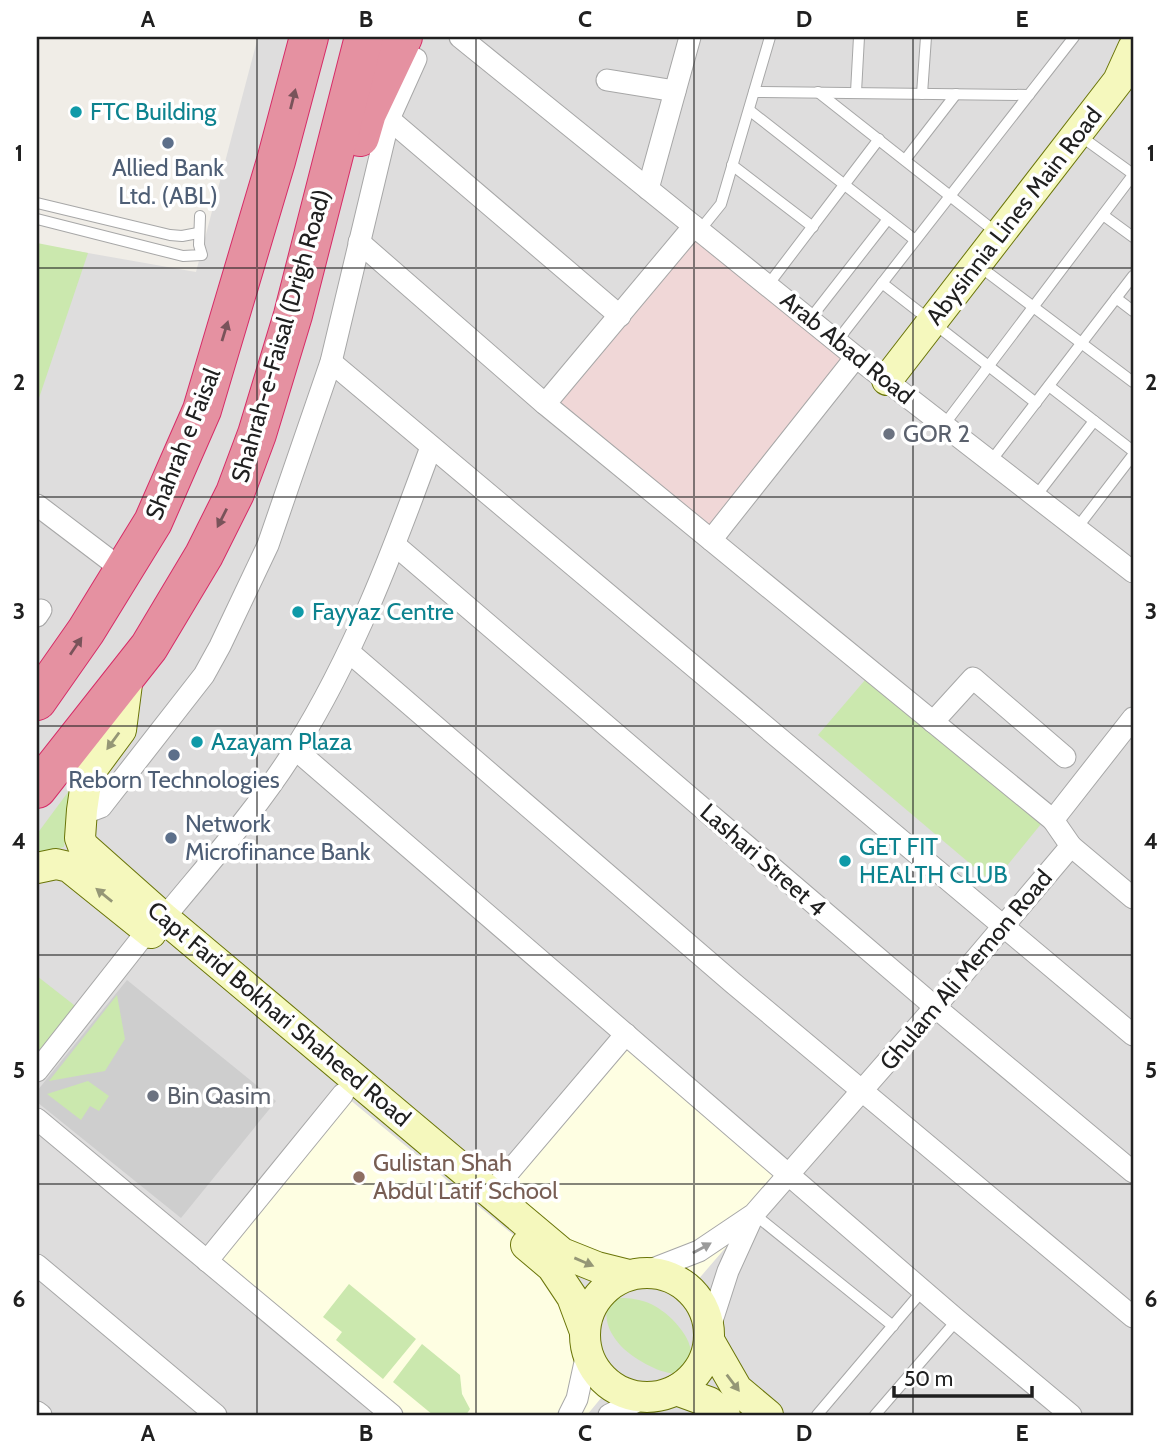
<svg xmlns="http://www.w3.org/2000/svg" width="1170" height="1452" font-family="Cabin,sans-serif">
<rect width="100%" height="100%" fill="#f0ede7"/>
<!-- residential -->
<path fill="#dedddd" d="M258 37H1133V1415H37V244L196 272Z"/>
<!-- commercial -->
<path fill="#f0d7d7" d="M694 226 856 357 711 540 545 404Z"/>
<!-- education -->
<g fill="#fefee2">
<path d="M626 1034 789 1174 690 1289 677 1280 662 1274 597 1267 491 1193Z"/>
<path d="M343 1094 552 1267 596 1371 611 1386 587 1415H392L207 1261Z"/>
</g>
<!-- religious -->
<path fill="#cecece" d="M127 980 276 1101 181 1218 37 1102V1091Z"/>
<!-- grass -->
<g fill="#cbe8ae">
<path d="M37 243 88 253 37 404Z"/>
<path d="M865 680 1041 824 993 883 818 735Z"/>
<path d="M74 784 64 847 37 855V834Z"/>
<path d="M37 976 83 1012 37 1071Z"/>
<path d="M117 995 125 1039 105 1071 49 1081Z"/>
<path d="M88 1081 109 1096 99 1111 90 1106 81 1120 47 1094Z"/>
<path d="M349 1284 416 1339 383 1379 336 1340 342 1332 323 1317Z"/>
<path d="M619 1298C630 1298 640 1299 651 1304 668 1312 694 1337 691 1358 687 1392 637 1361 624 1349 612 1337 604 1324 607 1306Z"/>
<path d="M422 1344 460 1375 462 1394 470 1409 466 1415H433L393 1382Z"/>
</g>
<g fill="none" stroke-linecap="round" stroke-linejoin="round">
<!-- lane casing -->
<g stroke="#a7a7a7" stroke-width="12">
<g id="lane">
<path d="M754 92 1029 95"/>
<path d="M818 92 997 233"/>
<path d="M856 92 859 37"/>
<path d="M922 94 926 37"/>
<path d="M749 110 915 240"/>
<path d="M1079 135 1133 174"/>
<path d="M905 160 956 94"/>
<path d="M732 165 813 227"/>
<path d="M37 203 170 235 182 236 198 233"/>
<path d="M1103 215 1133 237"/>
<path d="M37 219 183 256 202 255 199 245 200 216"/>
<path d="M700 230 721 204 770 37"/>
<path d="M979 266 1133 382"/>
<path d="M882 283 1036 403"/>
<path d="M768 285 879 139"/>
<path d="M1116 298 1133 311"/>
<path d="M810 319 888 219"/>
<path d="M837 341 1074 37"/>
<path d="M1049 386 1133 451"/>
<path d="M944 425 1133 175"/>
<path d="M991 461 1133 276"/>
<path d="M1036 496 1094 421"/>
<path d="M1077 528 1133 455"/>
<path d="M754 1214 893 1326"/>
<path d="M817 1415 923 1290"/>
<path d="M875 1415 957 1320"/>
</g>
</g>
<!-- street casing -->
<g stroke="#a7a7a7" stroke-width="23">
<g id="street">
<path d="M460 37 856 357 1133 572"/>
<path d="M607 80 675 91"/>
<path d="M389 119 620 316"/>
<path d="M648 189 690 37"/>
<path d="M359 242 545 404 1053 820"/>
<path d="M331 362 1133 1035"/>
<path d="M545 404 694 226"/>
<path d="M37 505 124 571"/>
<path d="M711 540 856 357"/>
<path d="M395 545 935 1007 1133 1172"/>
<path d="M37 616 41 610"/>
<path d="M349 652 733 983 1133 1317"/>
<path d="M933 722 973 678 1065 757"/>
<path d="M295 749 957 1320 1071 1415"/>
<path d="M82 810H93L101 807 204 675 220 646 268 545 331 362 389 119 416 59"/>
<path d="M1071 846 1133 898"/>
<path d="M164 918C209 863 257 810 295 749 354 655 393 551 431 447"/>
<path d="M37 1071 148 930"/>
<path d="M37 1119 392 1415"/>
<path d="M491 1193 626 1034"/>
<path d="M207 1261 343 1094"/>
<path d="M37 1265 216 1415"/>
<path d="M645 1272 699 1251 754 1214 935 1007 1071 846 1053 820 1133 718"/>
<path d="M710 1327 728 1271 753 1216"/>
<path d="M37 1412 41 1415"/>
<path d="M569 1415 577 1399 587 1353"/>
<path d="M609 1415 643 1398"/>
</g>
</g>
<!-- secondary casing -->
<g stroke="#6a7508" stroke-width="32">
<g id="secondary">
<path d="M887 380 1118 81 1133 48"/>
<path d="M128 676 121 730 87 776 82 810 80 838 83 846 164 918 562 1253 597 1267 629 1275"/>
<path d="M37 868 56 864 69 867 151 933"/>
<path d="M526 1245 552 1267 572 1297 585 1332"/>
<circle cx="647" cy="1335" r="62"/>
<path d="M710 1342 737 1389 768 1415"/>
<path d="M676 1390 709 1402 725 1415"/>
</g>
</g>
<!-- highway casing -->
<g stroke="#d62c67" stroke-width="40">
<g id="highway">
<path d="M360 137 367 113 403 37"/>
<path d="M37 701 86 631 153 522 202 410 276 161 309 37"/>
<path d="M37 789 149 647 204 555 235 493 257 434 293 315 364 37"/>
</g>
</g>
<!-- lane -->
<use href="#lane" stroke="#fff" stroke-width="10"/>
<!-- street -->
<use href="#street" stroke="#fff" stroke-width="21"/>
<!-- secondary -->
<use href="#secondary" stroke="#f5f8bd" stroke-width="30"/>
<!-- highway -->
<use href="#highway" stroke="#e591a1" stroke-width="38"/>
</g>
<!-- one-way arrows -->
<defs><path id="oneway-solid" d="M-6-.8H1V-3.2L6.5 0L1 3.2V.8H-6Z" transform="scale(1.75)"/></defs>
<g fill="#79535a">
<use href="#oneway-solid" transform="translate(293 99) rotate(-76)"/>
<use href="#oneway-solid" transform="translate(225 331) rotate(-73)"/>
<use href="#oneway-solid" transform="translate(222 518) rotate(117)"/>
<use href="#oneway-solid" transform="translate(76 646) rotate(-56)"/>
</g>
<g fill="#959776">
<use href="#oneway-solid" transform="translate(113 741) rotate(126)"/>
<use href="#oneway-solid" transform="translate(104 895) rotate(-141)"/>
<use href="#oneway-solid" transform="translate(584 1262) rotate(23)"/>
<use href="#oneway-solid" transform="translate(733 1383) rotate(53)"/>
</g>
<use fill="#9b9b9b" href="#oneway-solid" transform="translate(702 1248) rotate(-29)"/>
<!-- grid -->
<path fill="none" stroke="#202020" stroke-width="2" stroke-opacity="0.55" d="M257 37V1415M476 37V1415M694 37V1415M913 37V1415M37 268H1133M37 497H1133M37 726H1133M37 955H1133M37 1184H1133"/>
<!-- markers -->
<g fill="#0f9aa8" stroke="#fff" stroke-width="2.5">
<circle cx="76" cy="112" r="7"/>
<circle cx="298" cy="612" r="7"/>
<circle cx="197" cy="742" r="7"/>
<circle cx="845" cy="861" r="7"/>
</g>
<g fill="#5c6f8a" stroke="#fff" stroke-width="2.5">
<circle cx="168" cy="143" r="7"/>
<circle cx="174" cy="755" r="7"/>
<circle cx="171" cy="838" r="7"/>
</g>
<g fill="#6b7280" stroke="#fff" stroke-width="2.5">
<circle cx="889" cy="434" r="7"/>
<circle cx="153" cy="1096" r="7"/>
</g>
<circle fill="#8d6e63" stroke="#fff" stroke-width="2.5" cx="359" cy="1177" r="7"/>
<g text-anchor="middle" stroke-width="7" stroke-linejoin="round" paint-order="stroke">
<!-- culture labels -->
<g font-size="24" fill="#0d838f" stroke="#fff" text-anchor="start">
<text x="90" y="120">FTC Building</text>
<text x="312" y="620">Fayyaz Centre</text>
<text x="211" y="750">Azayam Plaza</text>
<text x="859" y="855">GET FIT<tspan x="859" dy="28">HEALTH CLUB</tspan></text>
</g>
<!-- service labels -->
<g font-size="24" fill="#4e5e75" stroke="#fff">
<text x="168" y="176">Allied Bank<tspan x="168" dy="28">Ltd. (ABL)</tspan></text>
<text x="174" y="788">Reborn Technologies</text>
<text x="185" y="832" text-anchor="start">Network<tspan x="185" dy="28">Microfinance Bank</tspan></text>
</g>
<!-- street labels -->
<g font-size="24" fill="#202020" stroke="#fff">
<text transform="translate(1014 216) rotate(-52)" y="8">Abysinnia Lines Main Road</text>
<text transform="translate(281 336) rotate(-74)" y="8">Shahrah-e-Faisal (Drigh Road)</text>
<text transform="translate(847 348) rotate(39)" y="8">Arab Abad Road</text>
<text transform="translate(183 444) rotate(-68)" y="8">Shahrah e Faisal</text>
<text transform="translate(763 860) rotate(41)" y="8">Lashari Street 4</text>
<text transform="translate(966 970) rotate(-50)" y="8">Ghulam Ali Memon Road</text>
<text transform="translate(279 1014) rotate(40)" y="8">Capt Farid Bokhari Shaheed Road</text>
</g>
<!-- worship labels -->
<g font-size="24" fill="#5b616d" stroke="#fff" text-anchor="start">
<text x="903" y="442">GOR 2</text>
<text x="167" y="1104">Bin Qasim</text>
</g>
<!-- education labels -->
<g font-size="24" fill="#785e54" stroke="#fff" text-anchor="start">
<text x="373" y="1171">Gulistan Shah<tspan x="373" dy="28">Abdul Latif School</tspan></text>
</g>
</g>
<!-- border -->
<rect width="1170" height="1452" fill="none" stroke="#ffffff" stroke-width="77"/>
<!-- scale -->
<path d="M894 1386v10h138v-10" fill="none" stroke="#202020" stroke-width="3.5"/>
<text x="904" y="1386" font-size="21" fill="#202020" stroke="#ffffff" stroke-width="5" paint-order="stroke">50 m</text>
<rect x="38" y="38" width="1094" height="1376" fill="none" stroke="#202020" stroke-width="2.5"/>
<g font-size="23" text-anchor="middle" font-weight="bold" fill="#202020">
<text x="148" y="27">A</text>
<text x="366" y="27">B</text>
<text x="585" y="27">C</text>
<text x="804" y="27">D</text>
<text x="1022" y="27">E</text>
<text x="19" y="161">1</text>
<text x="1151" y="161">1</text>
<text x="19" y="390">2</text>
<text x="1151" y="390">2</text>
<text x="19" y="619">3</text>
<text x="1151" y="619">3</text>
<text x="19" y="849">4</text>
<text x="1151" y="849">4</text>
<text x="19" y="1078">5</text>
<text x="1151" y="1078">5</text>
<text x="19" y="1307">6</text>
<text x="1151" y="1307">6</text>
<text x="148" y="1441">A</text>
<text x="366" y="1441">B</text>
<text x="585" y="1441">C</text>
<text x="804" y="1441">D</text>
<text x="1022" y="1441">E</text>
</g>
</svg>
